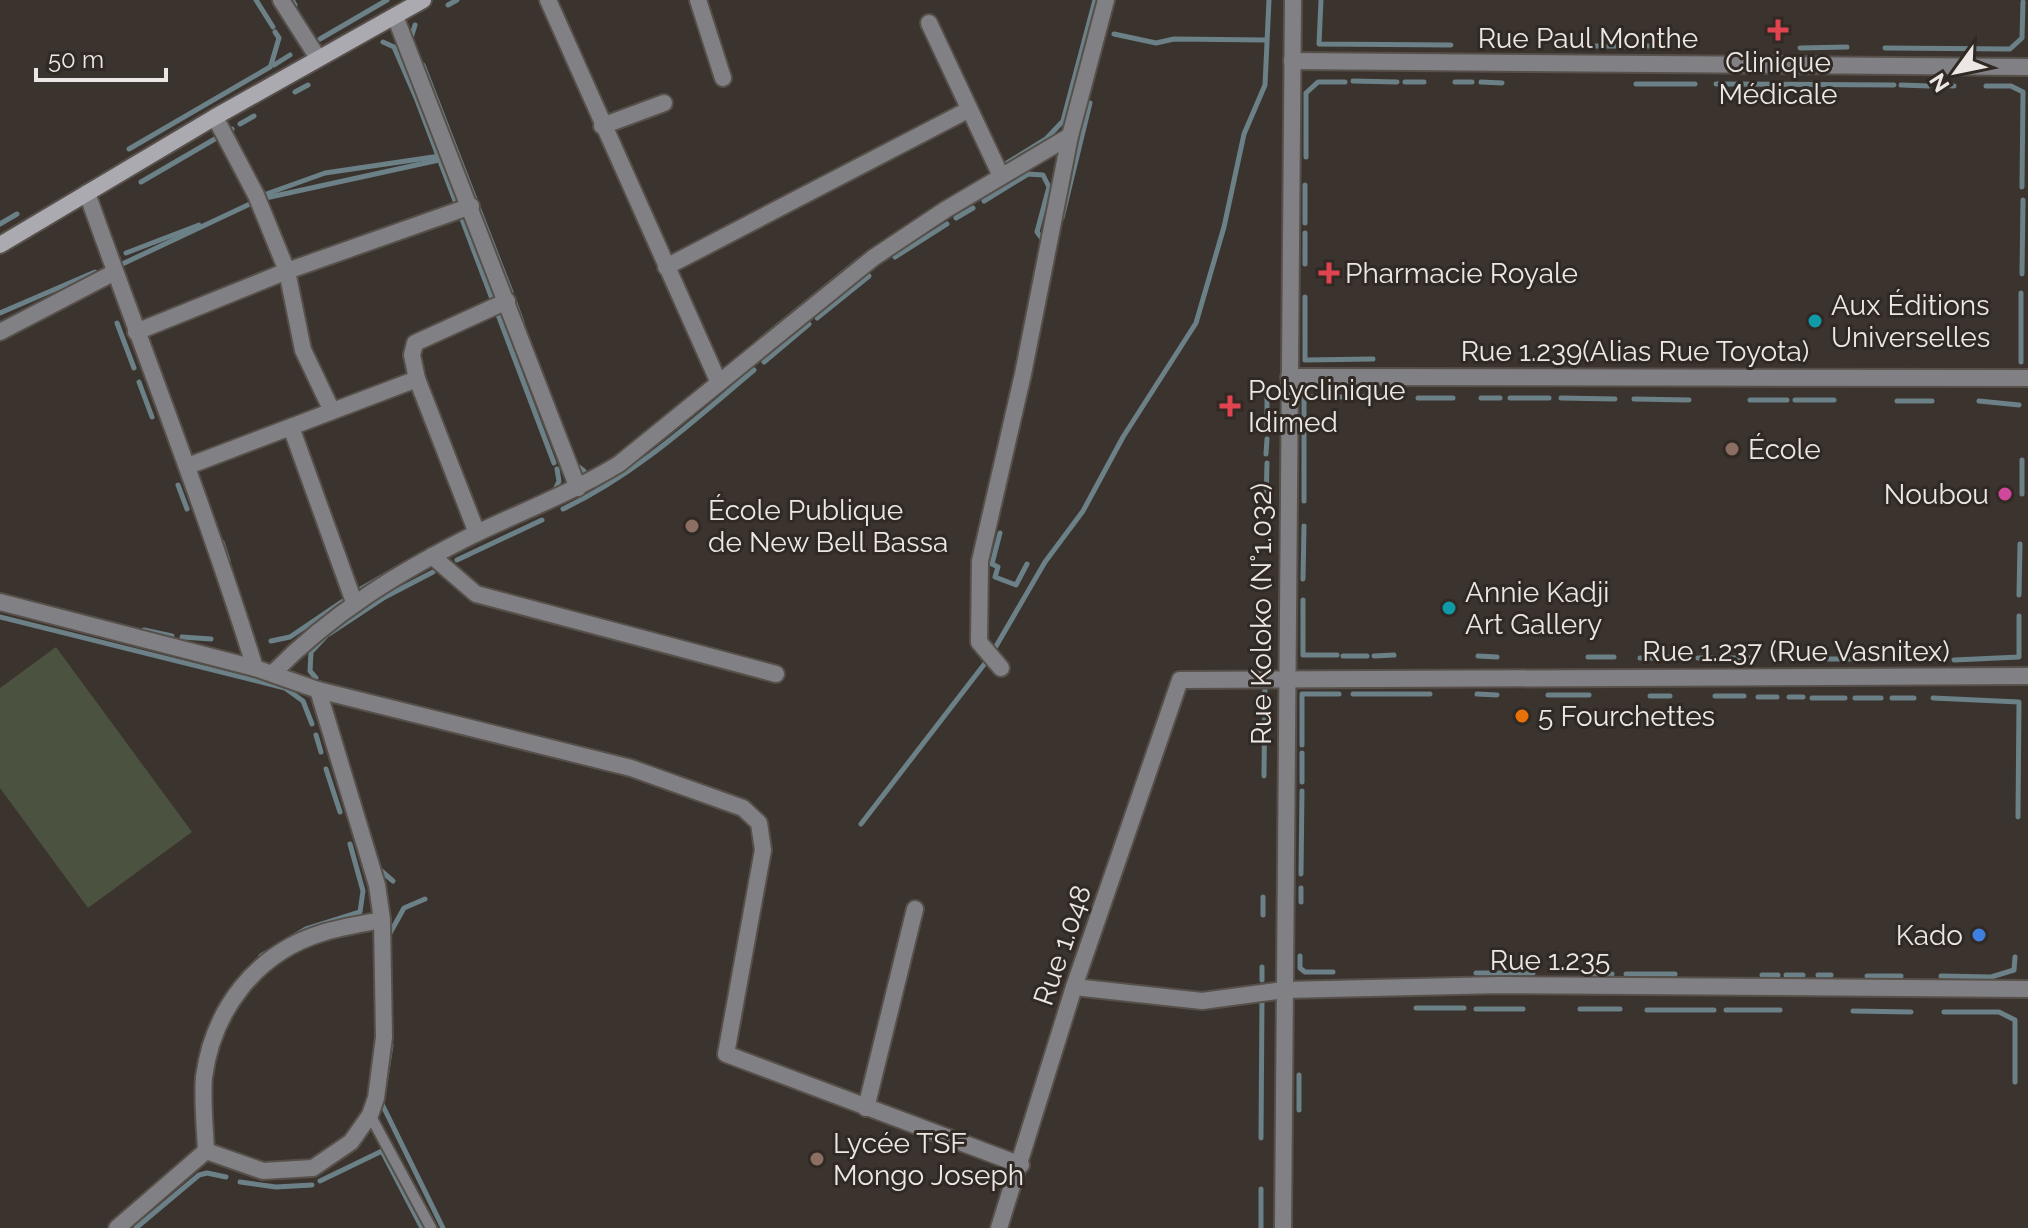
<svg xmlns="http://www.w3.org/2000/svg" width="2028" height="1228" font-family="Raleway,sans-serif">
<rect width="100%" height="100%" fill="#3b332d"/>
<!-- green -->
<path fill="#4b5240" d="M56 647 192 832 88 908 0 788V688Z"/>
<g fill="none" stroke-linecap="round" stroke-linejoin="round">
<!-- stream -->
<g stroke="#6b8087" stroke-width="5">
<path d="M256 0 273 27"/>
<path d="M292 0 295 5"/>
<path d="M1321 0 1319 44 1451 45"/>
<path d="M448 5 457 0"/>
<path d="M1114 34 1156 43 1174 39 1265 40"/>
<path d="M411 38 415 25"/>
<path d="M320 39 387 0"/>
<path d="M383 42 394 47 417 100 554 463"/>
<path d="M1581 46H1654"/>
<path d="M1800 48 1847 47"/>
<path d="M1885 48 2010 49 2022 38 2023 2"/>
<path d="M271 65 279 38 275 32"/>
<path d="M274 65 290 55"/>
<path d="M423 65 511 292"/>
<path d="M1353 81 1397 82"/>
<path d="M1405 82H1424"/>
<path d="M1455 82H1472"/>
<path d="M1481 82 1502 83"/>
<path d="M1636 84H1695"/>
<path d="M1716 84 1894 85"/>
<path d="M1901 85 1929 86"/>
<path d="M1938 85 1954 86"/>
<path d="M1986 86H2011L2023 92 2022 187"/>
<path d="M295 92 308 85"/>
<path d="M240 124 254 116"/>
<path d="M129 149 270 67"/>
<path d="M1306 157V93L1318 82H1345"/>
<path d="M999 168 1046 139 1063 121 1095 0"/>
<path d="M141 182 232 129"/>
<path d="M258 197 325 173 440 156"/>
<path d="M261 199 439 160"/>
<path d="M984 201 1028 174 1043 175 1049 187 1037 232 1046 244"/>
<path d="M956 218 973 208"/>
<path d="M1062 218 1090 103"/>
<path d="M1305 223V185"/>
<path d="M0 224 17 214"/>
<path d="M126 253 199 225"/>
<path d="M895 257 947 224"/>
<path d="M1305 264V233"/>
<path d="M118 266 252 203"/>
<path d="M2022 274 2023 200"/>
<path d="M1305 297V360L1373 359"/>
<path d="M514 300 522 322"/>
<path d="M0 313 95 272"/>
<path d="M817 318 869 276"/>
<path d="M117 323 134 368"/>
<path d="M759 341 860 259"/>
<path d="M764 362 809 324"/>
<path d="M2021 362V293"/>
<path d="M139 382 152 417"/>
<path d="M1306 397H1342"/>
<path d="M1353 397H1393"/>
<path d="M1418 398H1453"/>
<path d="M1481 398H1500"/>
<path d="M1510 398H1549"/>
<path d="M1561 398 1615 399"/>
<path d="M1634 399 1689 400"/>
<path d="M1750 400H1787"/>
<path d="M1795 400H1834"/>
<path d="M1897 401H1932"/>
<path d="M1979 401 2019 405"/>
<path d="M1267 428V394"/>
<path d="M1266 454 1267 439"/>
<path d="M575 464 584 471"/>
<path d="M178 485 187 509"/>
<path d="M554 492 559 481 557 469"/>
<path d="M2022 494V460"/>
<path d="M1304 501V388"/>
<path d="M1266 502 1267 463"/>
<path d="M563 509C636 474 692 422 754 370"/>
<path d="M1000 533 992 564 998 567 995 577 1016 585 1027 564"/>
<path d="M222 542 228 560"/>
<path d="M457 560 542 520"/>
<path d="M1303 579 1304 526"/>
<path d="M354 593 397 568"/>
<path d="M2019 595 2020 544"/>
<path d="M1303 600V655H1337"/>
<path d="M0 617 285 688 303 701 312 724"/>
<path d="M144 630 172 636"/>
<path d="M329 634 385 597 433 572"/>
<path d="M182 637 211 639"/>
<path d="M271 641 290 637 349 597"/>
<path d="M995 648 1045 562 1083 511 1123 437 1196 323 1224 227 1244 134 1265 85 1269 0"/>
<path d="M1343 656H1367"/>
<path d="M1374 656 1394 655"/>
<path d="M1478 656 1497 657"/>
<path d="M1588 657H1614"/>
<path d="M1640 658H1679"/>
<path d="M1698 658H1721"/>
<path d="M1730 658H1752"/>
<path d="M1805 659H1857"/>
<path d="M1954 660 2019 657V616"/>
<path d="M316 678 310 671 311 652 326 636"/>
<path d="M1353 694H1430"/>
<path d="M1477 694 1497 695"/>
<path d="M1548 695H1589"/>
<path d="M1650 696H1670"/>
<path d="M1715 696H1744"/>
<path d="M1758 697H1777"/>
<path d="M1789 697H1803"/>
<path d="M1812 698H1845"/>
<path d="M1855 698H1881"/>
<path d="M1892 698H1914"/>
<path d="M1933 698 2019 702 2018 817"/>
<path d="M316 735 321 752"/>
<path d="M1302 745V694H1339"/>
<path d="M326 769 340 812"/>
<path d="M1264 776 1265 681"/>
<path d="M1302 782V753"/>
<path d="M861 824 986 662"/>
<path d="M379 869 393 881"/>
<path d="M1301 874 1302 791"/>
<path d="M1301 888V902"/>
<path d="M1263 897V915"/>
<path d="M389 935 404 908 425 899"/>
<path d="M261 956 306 929 360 912 363 891 350 844"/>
<path d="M1300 956V968L1305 972H1333"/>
<path d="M1262 967V980"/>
<path d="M1476 973H1533"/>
<path d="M1586 974H1612"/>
<path d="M1626 974H1675"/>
<path d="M1762 975H1778"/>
<path d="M1786 975H1803"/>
<path d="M1818 975H1831"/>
<path d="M1867 976H1901"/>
<path d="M1941 976 1991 977 2014 970 2015 957"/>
<path d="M1416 1008H1464"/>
<path d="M1476 1009H1523"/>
<path d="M1580 1009H1620"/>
<path d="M1647 1010H1714"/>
<path d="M1726 1010H1780"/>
<path d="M1853 1011 1911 1012"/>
<path d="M1944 1012H1999L2015 1020V1082"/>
<path d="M384 1090 391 1045"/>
<path d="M382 1104 443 1228"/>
<path d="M1299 1110V1075"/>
<path d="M1261 1138 1262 998"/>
<path d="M320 1181 382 1151 422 1228"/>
<path d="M240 1182 276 1187 312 1185"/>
<path d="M136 1228 199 1175 207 1173 226 1177"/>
<path d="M1261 1228V1189"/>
</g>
<!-- service casing -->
<g stroke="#57504a" stroke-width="14">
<path id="service" d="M370 1115 431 1228"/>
</g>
<!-- minor casing -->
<g stroke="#57504a" stroke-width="20">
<g id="minor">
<path d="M548 0 719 383"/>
<path d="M698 0 723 78"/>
<path d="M395 16 578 488"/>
<path d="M929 23 1001 176"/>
<path d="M1292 61 2028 67"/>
<path d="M215 117 256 195 287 271 303 350 332 411"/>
<path d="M602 126 664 103"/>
<path d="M87 193C143 351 205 507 255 668"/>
<path d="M666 267 968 110"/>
<path d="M0 332 115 272"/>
<path d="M136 332 287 271 471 206"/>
<path d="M1289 377 2028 378"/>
<path d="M291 427 354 602"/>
<path d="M188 466 417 379"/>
<path d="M477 533 417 379 412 355 415 343 507 301"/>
<path d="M432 556 476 594 776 674"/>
<path d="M0 602 255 668 318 690 631 768 743 808 759 823 763 850 726 1054 1021 1165"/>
<path d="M1001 668 979 642 980 561 1023 374 1070 136 1106 0"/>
<path d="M273 673C332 613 400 571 475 534 523 511 573 492 619 464L873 258 945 210 1070 136"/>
<path d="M1074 987 1202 1001 1284 990 1501 985 2028 989"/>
<path d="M866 1108 915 909"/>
<path d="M206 1151 263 1171 313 1168 351 1142 370 1115 376 1098 384 1037 382 920 377 885 318 690"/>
<path d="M117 1228 206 1151C205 1127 202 1101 204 1077 213 1010 256 953 322 933 341 927 362 924 382 920"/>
<path d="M999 1228 1074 987 1180 680 2028 676"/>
<path d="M1283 1228 1293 0"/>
</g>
</g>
<!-- tertiary casing -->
<g stroke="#57504a" stroke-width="20">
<path id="tertiary" d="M281 0 318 58"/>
</g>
<!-- secondary casing -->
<g stroke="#57504a" stroke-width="20">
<path id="secondary" d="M0 245 215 117 423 0"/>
</g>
<!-- service -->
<use href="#service" stroke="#818084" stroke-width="10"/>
<!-- minor -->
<use href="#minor" stroke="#818084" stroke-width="16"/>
<!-- tertiary -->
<use href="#tertiary" stroke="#818084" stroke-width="16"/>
<!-- secondary -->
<use href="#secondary" stroke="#acaab1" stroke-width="16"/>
</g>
<!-- markers -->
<g fill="#e0444e" stroke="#302924" stroke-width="3">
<path d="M1774 18h8v8h8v8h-8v8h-8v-8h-8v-8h8z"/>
<path d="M1325 261h8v8h8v8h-8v8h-8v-8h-8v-8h8z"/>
<path d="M1226 394h8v8h8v8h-8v8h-8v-8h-8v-8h8z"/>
</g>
<g fill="#0f9aa8" stroke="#302924" stroke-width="3">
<circle cx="1815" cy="321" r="8"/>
<circle cx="1449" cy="608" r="8"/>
</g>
<g fill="#8d6e63" stroke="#302924" stroke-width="3">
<circle cx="1732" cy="449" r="8"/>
<circle cx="692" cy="526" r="8"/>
<circle cx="817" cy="1159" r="8"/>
</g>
<circle fill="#d1479c" stroke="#302924" stroke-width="3" cx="2005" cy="494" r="8"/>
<circle fill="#e8710a" stroke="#302924" stroke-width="3" cx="1522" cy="716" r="8"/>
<circle fill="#3f7fe0" stroke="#302924" stroke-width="3" cx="1979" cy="935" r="8"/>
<g text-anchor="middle" stroke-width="6" stroke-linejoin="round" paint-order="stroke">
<!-- street labels -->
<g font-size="28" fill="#ece7e4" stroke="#302924">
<text x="1588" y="48">Rue Paul Monthe</text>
<text x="1635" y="361">Rue 1.239(Alias Rue Toyota)</text>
<text transform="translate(1261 614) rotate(-90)" y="10">Rue Koloko (N°1.032)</text>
<text x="1796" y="661">Rue 1.237 (Rue Vasnitex)</text>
<text transform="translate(1062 945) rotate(-71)" y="10">Rue 1.048</text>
<text x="1550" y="970">Rue 1.235</text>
</g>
<!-- poi labels -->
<g font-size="28" fill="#ece7e4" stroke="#302924" text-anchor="start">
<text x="1778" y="72" text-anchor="middle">Clinique<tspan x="1778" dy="32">Médicale</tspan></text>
<text x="1345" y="283">Pharmacie Royale</text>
<text x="1831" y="315">Aux Éditions<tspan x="1831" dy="32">Universelles</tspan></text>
<text x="1248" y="400">Polyclinique<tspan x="1248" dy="32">Idimed</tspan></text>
<text x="1748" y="459">École</text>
<text x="1989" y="504" text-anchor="end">Noubou</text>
<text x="708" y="520">École Publique<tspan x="708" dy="32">de New Bell Bassa</tspan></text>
<text x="1465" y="602">Annie Kadji<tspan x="1465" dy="32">Art Gallery</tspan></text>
<text x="1538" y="726">5 Fourchettes</text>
<text x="1963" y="945" text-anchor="end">Kado</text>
<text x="833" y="1153">Lycée TSF<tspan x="833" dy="32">Mongo Joseph</tspan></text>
</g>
</g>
<!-- north arrow -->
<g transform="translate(1956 72) rotate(237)" stroke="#302924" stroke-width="6" paint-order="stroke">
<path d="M0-6L14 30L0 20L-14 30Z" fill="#ece7e4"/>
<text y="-12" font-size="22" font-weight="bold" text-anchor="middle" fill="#ece7e4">N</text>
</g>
<!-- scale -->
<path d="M36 68v12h130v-12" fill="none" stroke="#ece7e4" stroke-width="4"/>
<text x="48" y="68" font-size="24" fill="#ece7e4" stroke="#302924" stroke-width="6" paint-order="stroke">50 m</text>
</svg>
